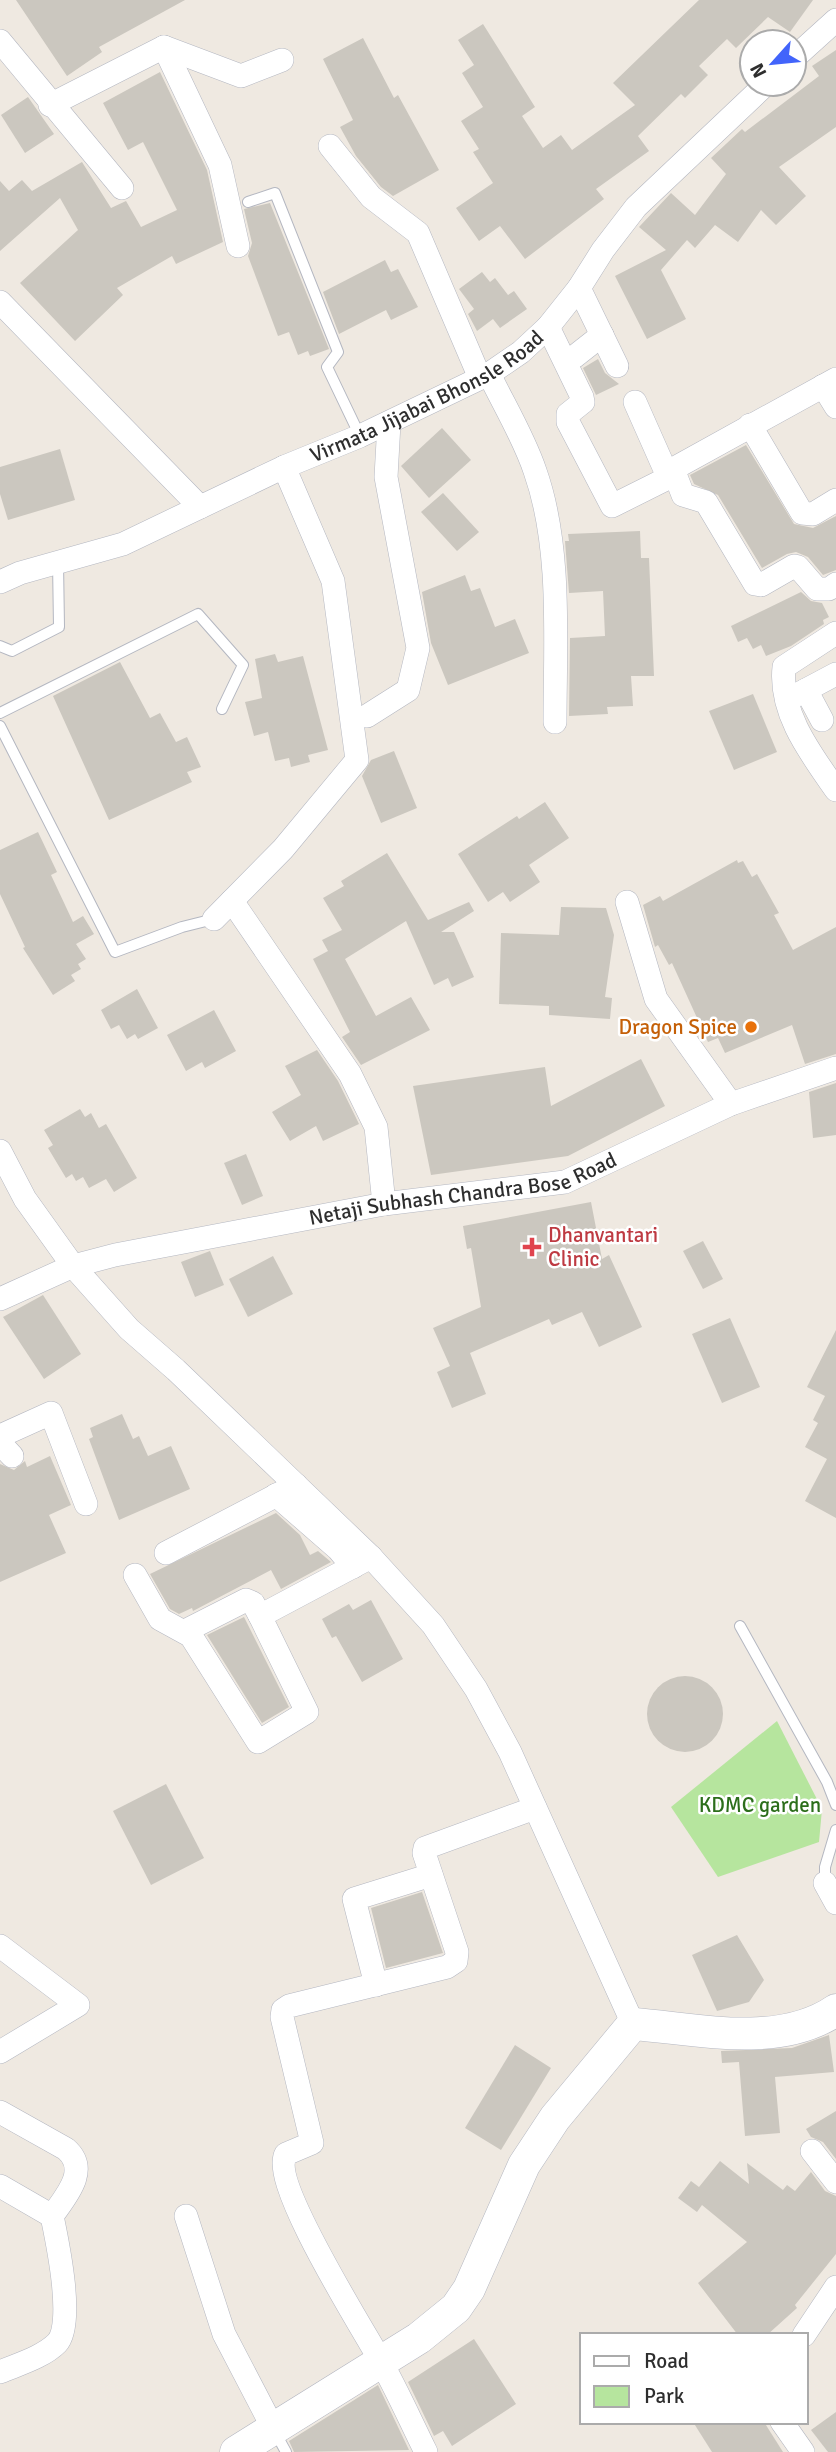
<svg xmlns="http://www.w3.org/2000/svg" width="836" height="2452" font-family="Signika,sans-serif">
<rect width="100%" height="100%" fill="#efe9e1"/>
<!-- green -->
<path fill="#b6e59e" d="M777 1721 822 1809 819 1842 718 1877 671 1807Z"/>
<!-- building -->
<g fill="#cbc7bf">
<path d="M16 0H185L99 47 102 52 67 76Z"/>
<path d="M699 0H813L790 32 768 17 736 48 727 39 699 66 708 75 685 98 681 94 638 136 649 151 596 189 604 199 525 259 500 226 479 241 456 208 493 183 473 152 479 149 461 121 483 107 462 73 474 65 458 40 483 24 535 107 522 116 543 148 561 135 572 150 635 105 613 83Z"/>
<path d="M363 38 394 98 398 95 439 170 393 196 381 187 356 156 340 127 353 120 323 59Z"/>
<path d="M836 50V127L779 167 806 196 776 225 761 210 738 242 715 225 695 248 687 240 661 270 686 319 647 339 615 276 666 250 639 227 671 193 695 215 726 174 711 158 742 129 745 132 819 76 812 66Z"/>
<path d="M160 72 207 170 223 242 176 264 172 256 117 288 123 295 75 341 20 283 78 230 60 198 0 251V181L9 191 22 180 32 191 82 162 111 208 126 201 141 227 177 210 143 142 128 150 103 103Z"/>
<path d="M28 97 54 134 25 153 1 115Z"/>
<path d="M270 203 329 349 310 356 308 351 298 355 289 332 278 336 248 256 252 243 244 209Z"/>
<path d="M385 260 391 272 398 269 418 307 391 320 386 310 339 334 323 292Z"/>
<path d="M482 272 490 282 495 278 508 295 514 291 527 309 500 328 493 319 477 331 468 314 474 309 459 289Z"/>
<path d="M598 359 605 373 619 384 596 395 583 368Z"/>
<path d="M442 428 471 460 429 498 401 466Z"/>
<path d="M746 445 794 524 813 528 836 516V570L823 575 808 557 796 552 787 554 762 568 718 495 694 484 690 475Z"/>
<path d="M60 449 75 500 8 520 0 494V467Z"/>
<path d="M443 493 479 532 457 551 421 512Z"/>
<path d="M640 531 641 558H649L654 676H631L633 706 607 707 608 714 569 716 570 638 605 636 603 591 569 593 565 541H569L568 534Z"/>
<path d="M465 575 471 591 480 588 495 627 515 619 529 653 448 685 431 643 422 592Z"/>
<path d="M801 592 811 601 822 603 829 617 823 620 824 624 791 646 766 656 761 645 753 649 747 638 738 642 731 626Z"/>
<path d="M275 654 278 662 303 656 328 750 308 755 310 762 291 767 289 758 275 761 268 732 254 736 245 702 262 698 255 659Z"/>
<path d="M120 662 150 718 160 713 176 742 187 737 201 767 187 772 192 782 109 820 53 696Z"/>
<path d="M753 694 777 752 734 770 709 711Z"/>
<path d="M394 751 417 808 381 823 362 776 371 760Z"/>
<path d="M545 802 569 838 529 865 540 882 510 902 503 892 488 902 458 854 517 816 519 819Z"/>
<path d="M38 832 57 872 51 875 73 922 83 916 94 934 76 944 86 959 78 964 81 969 71 975 75 981 53 995 23 948 25 947 0 894V850Z"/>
<path d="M387 853 428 920 469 902 474 911 441 932H454L474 977 452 987 448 978 434 985 406 921 345 959 376 1016 411 997 430 1030 361 1065 342 1037 350 1032 313 959 328 951 322 940 342 930 323 898 344 886 341 881Z"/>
<path d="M737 860 738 863 743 861 752 877 757 874 779 913 774 915 793 950 836 927V1054L805 1064 792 1025 725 1053 718 1038 708 1042 672 963 669 965 658 945 655 947 643 905 660 896 663 901Z"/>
<path d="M561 907 606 908 614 935 605 997 612 998 610 1019 549 1015V1006L499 1004 501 933 559 935Z"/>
<path d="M137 989 158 1028 138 1039 135 1034 127 1039 119 1025 111 1029 101 1010Z"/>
<path d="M214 1010 236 1051 205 1068 202 1062 186 1071 167 1035Z"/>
<path d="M317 1050 338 1081 359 1124 323 1141 316 1126 290 1141 272 1112 301 1095 285 1066Z"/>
<path d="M641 1059 665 1106 568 1156 431 1175 413 1086 545 1067 551 1106Z"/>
<path d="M836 1083V1135L813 1138 809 1092Z"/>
<path d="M80 1109 85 1117 91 1113 99 1128 106 1124 137 1178 114 1192 106 1179 89 1188 83 1177 76 1181 72 1174 66 1178 48 1148 53 1145 44 1130Z"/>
<path d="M246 1154 263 1196 242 1205 224 1163Z"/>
<path d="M591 1202 602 1259 609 1255 642 1327 599 1347 582 1312 552 1325 549 1319 470 1353 486 1394 452 1408 437 1372 450 1366 433 1328 481 1307 471 1248 467 1249 463 1226Z"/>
<path d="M703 1241 723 1279 703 1289 683 1251Z"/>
<path d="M210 1251 224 1285 195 1297 181 1262Z"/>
<path d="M273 1256 293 1294 248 1317 229 1279Z"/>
<path d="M43 1295 81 1354 44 1379 3 1317Z"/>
<path d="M730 1318 760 1387 722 1403 692 1334Z"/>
<path d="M836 1330V1518L805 1501 827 1459 805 1447 818 1423 813 1420 825 1396 807 1387Z"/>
<path d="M122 1414 133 1439 139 1436 148 1456 171 1446 190 1489 119 1520 89 1439 93 1437 90 1428Z"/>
<path d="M50 1456 71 1505 49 1515 66 1553 0 1582V1464L14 1470 25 1461 27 1467Z"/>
<path d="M276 1513 300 1535 310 1555 318 1551 331 1562 281 1589 271 1570 193 1611 192 1608 179 1614 170 1609 150 1574Z"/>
<path d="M371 1600 403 1659 362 1682 336 1636 332 1638 322 1619 349 1604 353 1610Z"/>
<path d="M244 1617 289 1707 262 1723 207 1635Z"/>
<circle cx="685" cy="1714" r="38"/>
<path d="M166 1784 204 1858 151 1885 113 1811Z"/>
<path d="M422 1892 443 1953 386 1968 371 1908Z"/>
<path d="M737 1935 764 1980 749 2002 717 2011 692 1955Z"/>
<path d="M829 2035 834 2072 775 2077 780 2133 745 2136 739 2062 722 2063 721 2051 792 2048Z"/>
<path d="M515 2045 551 2068 501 2150 465 2128Z"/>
<path d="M836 2111V2159L823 2142 811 2137 806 2129Z"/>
<path d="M720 2161 749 2184 747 2163 783 2190 787 2185 795 2191 811 2172 825 2191 836 2196V2254L795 2305 797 2308 767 2335H738L698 2283 747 2242 702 2205 697 2212 678 2198 691 2181 699 2187Z"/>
<path d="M474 2339 516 2404 452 2446 443 2431 434 2436 408 2382Z"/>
<path d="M378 2385 409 2450 294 2452 289 2441Z"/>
<path d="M836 2412V2452H828L811 2430Z"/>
<path d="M693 2422H764L783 2452H712Z"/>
</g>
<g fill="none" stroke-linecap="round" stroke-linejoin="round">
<!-- lane casing -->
<g stroke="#b4b7c1" stroke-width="12">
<g id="lane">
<path d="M248 202 275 193 338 352 327 367 360 436"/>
<path d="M0 646 12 651 59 627 58 562"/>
<path d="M0 713 198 614 243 665 222 709"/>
<path d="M0 726 115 952 182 927 214 919"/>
<path d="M740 1626 827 1782 836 1805"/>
<path d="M825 1883V1867L836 1830"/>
<path d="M274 2430 286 2452"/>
</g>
</g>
<!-- street casing -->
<g stroke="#b4b7c1" stroke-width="24">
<g id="street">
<path d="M0 41 122 188"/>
<path d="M164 47 220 165 238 246"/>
<path d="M794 58 836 20"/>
<path d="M50 105 164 47 241 76 282 60"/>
<path d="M330 146 371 197 418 233 480 378"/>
<path d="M579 288 617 366"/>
<path d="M0 302 200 507"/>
<path d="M548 327 582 397 583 402 568 414V422L612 506 666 479V472L635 402"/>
<path d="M574 357 602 335"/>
<path d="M489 374C504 405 524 438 535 471 562 547 555 642 555 722"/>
<path d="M836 379 673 469 683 495 706 502 755 584 761 585 794 566 798 567 817 589H829L836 584"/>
<path d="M823 386 836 407"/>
<path d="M750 425 802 513 813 514 836 500"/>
<path id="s1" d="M0 582 20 573 123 544 284 467 360 436 489 374 521 352 548 327 579 288 603 250 636 207 766 84"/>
<path d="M836 633 784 667C779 713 811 754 836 790"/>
<path d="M806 690 822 720"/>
<path d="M787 700 836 674"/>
<path d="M367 716 408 690 418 648 386 477 389 423"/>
<path d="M232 901 350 1074 376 1127 384 1204"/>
<path d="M627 902 656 999 731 1104"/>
<path d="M214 919 283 849 357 760 333 581 284 467"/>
<path d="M0 1151 25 1199 73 1266 129 1329 176 1370 371 1557 433 1625 476 1689 510 1752 633 2024"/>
<path id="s2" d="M0 1299 73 1266 115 1255 384 1204 565 1182 731 1104 836 1068"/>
<path d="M0 1436 51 1413 86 1504"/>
<path d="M0 1443 12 1456"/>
<path d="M276 1495 338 1549 353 1567"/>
<path d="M166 1553 296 1485"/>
<path d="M135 1575 160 1619 191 1636 258 1742 307 1712 260 1616 371 1557"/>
<path d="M185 1631 246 1600 253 1603 260 1616"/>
<path d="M825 1883 836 1903"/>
<path d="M0 1946 78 2005 0 2052"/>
<path d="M376 1985 354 1899 431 1875"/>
<path d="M0 2112 66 2149C90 2170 66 2196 52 2216 57 2240 75 2324 57 2343 43 2357 19 2364 0 2372"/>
<path d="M812 2151 836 2182"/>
<path d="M0 2186 52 2216"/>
<path d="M186 2216 224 2334 273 2428"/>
<path d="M804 2335 836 2287"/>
<path d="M782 2422 803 2452"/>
<path d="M426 2452C411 2422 397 2390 380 2360 363 2329 269 2181 286 2154L312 2143 282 2017 283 2010 289 2006 447 1967 456 1961 457 1952 424 1853 425 1848 535 1808"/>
</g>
</g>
<!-- secondary casing -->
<g stroke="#b4b7c1" stroke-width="33">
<path id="secondary" d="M236 2452 419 2338 456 2308 469 2289 524 2165 555 2118 633 2024C698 2029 779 2049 836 2010"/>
</g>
<!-- lane -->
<use href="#lane" stroke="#fff" stroke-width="10"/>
<!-- street -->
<use href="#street" stroke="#fff" stroke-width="23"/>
<!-- secondary -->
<use href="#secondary" stroke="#fff" stroke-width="32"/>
</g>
<!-- markers -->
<circle fill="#e8710a" stroke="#fff" stroke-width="2.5" cx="751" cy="1027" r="7"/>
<path fill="#e0444e" stroke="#fff" stroke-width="2.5" d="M528.5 1236.5h7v7h7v7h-7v7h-7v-7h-7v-7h7z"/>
<g text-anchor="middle" stroke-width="5" stroke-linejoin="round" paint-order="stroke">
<!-- street labels -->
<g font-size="21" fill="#2e2e2e" stroke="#fff">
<text dy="7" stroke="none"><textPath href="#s1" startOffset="467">Virmata Jijabai Bhonsle Road</textPath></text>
<text dy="7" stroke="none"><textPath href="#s2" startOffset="478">Netaji Subhash Chandra Bose Road</textPath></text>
</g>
<!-- food labels -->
<g font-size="21" fill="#c56008" stroke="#fff" text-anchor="end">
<text x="737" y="1034">Dragon Spice</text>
</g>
<!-- health labels -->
<g font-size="21" fill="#be3a42" stroke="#fff" text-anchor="start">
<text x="548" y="1242">Dhanvantari<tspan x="548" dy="24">Clinic</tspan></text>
</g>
<!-- park labels -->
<g font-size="21" fill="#2c6e1b" stroke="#fff">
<text x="760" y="1812">KDMC garden</text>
</g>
</g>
<!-- legend -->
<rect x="580" y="2333" width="228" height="91" fill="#ffffff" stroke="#ababab" stroke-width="2"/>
<rect x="594" y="2356" width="35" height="10" fill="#ffffff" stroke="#ababab" stroke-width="2"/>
<text x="644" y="2368" font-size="21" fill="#2e2e2e">Road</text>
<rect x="594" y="2386" width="35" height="21" fill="#b6e59e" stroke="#ababab" stroke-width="2"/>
<text x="644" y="2403" font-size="21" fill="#2e2e2e">Park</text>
<!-- north arrow -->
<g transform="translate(773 63) rotate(243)"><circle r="33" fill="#ffffff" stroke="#ababab" stroke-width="2"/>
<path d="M0-5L12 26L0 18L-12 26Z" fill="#4264fb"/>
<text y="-10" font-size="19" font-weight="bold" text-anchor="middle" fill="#2e2e2e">N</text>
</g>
</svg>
